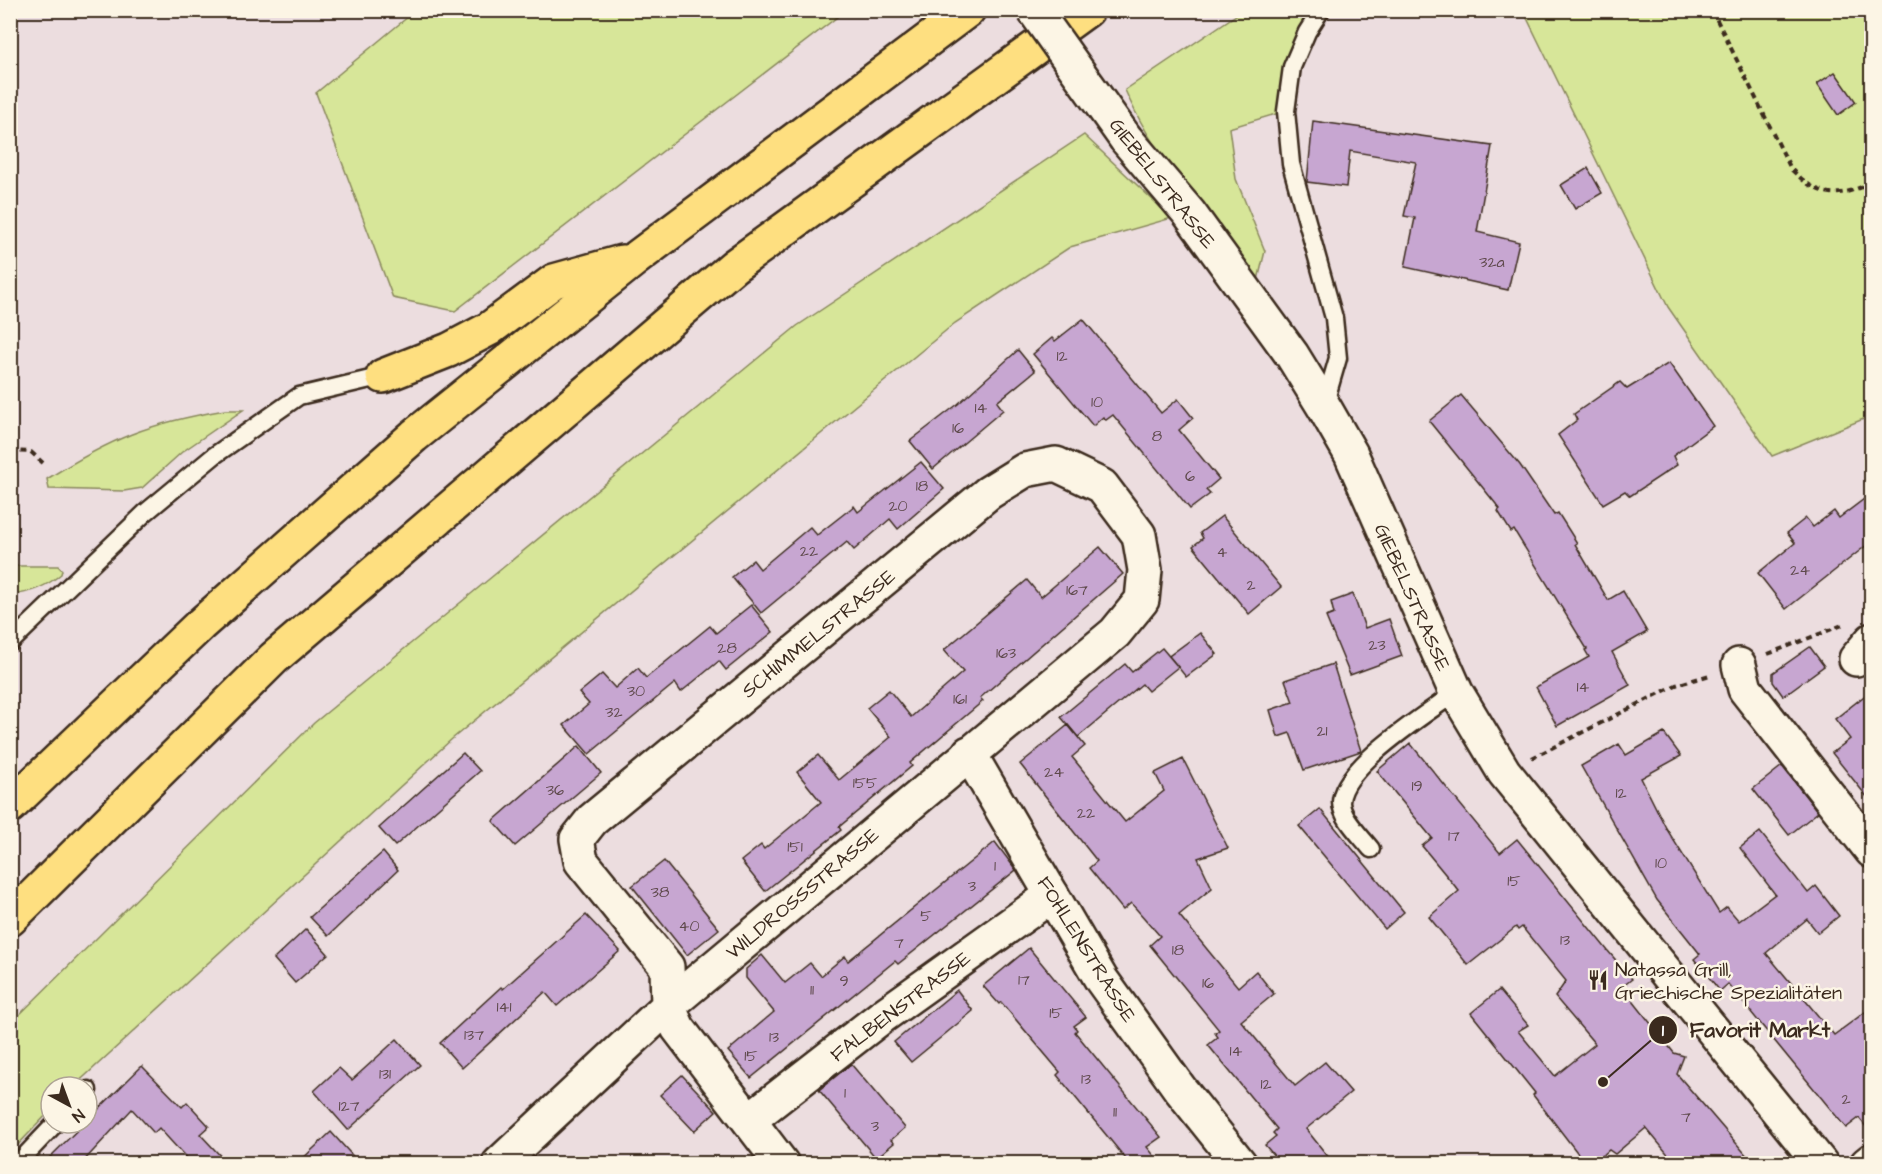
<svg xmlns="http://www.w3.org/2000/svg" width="1882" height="1174" font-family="'Architects Daughter',sans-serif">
<rect width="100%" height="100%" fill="#ecdddf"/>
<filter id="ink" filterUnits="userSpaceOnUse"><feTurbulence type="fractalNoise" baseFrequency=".0167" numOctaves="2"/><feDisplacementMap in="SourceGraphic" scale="12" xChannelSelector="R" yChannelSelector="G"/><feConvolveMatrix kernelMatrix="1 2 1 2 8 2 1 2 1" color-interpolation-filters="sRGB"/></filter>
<g filter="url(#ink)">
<!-- green -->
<g fill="#d7e699" stroke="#89885c" stroke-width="1.5">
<path d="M1527 10 1871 11V416L1772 456 1668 307 1524 12Z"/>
<path d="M415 11V10L845 11 455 311 393 298 316 93Z"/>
<path d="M1242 11H1321L1307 32 1286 111 1229 128 1236 179 1265 251 1258 280C1209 220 1156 161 1125 90Z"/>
<path d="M1084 135 1172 218 1070 247 955 323 452 739 73 1087H51V1110L11 1152V1023L314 723 797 326Z"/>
<path d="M225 410H243L182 452 142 488 124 491 49 489 47 479C112 438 149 423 225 410Z"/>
<path d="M10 566H58L62 570 61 574C46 587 31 593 11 595Z"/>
</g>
<!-- building -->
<g fill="#c7a6d1" stroke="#3b2a1e" stroke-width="1.5">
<path d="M1835 72 1856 102 1838 115 1817 84Z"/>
<path d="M1313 121 1492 146 1477 232 1519 242 1508 290 1405 267 1415 218 1404 216 1416 162 1350 151 1346 187 1307 182Z"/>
<path d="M1588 168 1602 193 1575 209 1561 185Z"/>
<path d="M1083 319 1161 413 1178 399 1193 418 1179 430 1219 479 1206 490 1210 494 1190 509 1113 415 1106 420 1103 417 1093 426 1033 354 1052 338 1055 341Z"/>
<path d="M1018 350 1035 371 997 402 1003 410 933 469 910 441 958 404Z"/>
<path d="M1669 363 1713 426 1673 456 1677 465 1630 496 1625 491 1603 504 1558 435 1577 420 1574 414 1620 382 1627 389Z"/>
<path d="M1461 395 1520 465 1554 515 1558 513 1577 543 1575 544 1608 600 1623 591 1647 632 1612 652 1630 685 1557 726 1536 687 1589 657 1585 650 1587 649 1514 530 1511 532 1498 511 1500 509 1429 421Z"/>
<path d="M921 462 944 489 898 529 890 519 854 550 847 542 761 613 732 577 753 560 760 569 810 527 817 535 854 506 858 512Z"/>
<path d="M1872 493V541L1786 609 1758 573 1795 543 1787 533 1806 518 1813 527 1834 511 1839 518Z"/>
<path d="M1222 516 1281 587 1249 614 1193 546 1203 538 1200 533Z"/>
<path d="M1100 547 1123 574 980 698 983 701 910 763 912 766 839 827 841 830 765 891 741 861 761 845 764 849 821 802 797 772 818 755 839 780 891 737 867 708 889 690 911 717 963 672 944 650 1027 580 1041 597Z"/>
<path d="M1353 594 1365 628 1389 619 1402 656 1350 675 1326 617 1334 614 1331 602Z"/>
<path d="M751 605 773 632 726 670 719 661 681 692 675 683 589 754 564 725 589 704 579 693 602 674 615 688 638 668 646 678 710 626 716 633Z"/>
<path d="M1200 633 1217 654 1186 677 1169 656Z"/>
<path d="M1810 647 1824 666 1783 696 1773 682V673Z"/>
<path d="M1162 648 1178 667 1148 691 1142 684 1078 737 1061 717 1125 664 1132 672Z"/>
<path d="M1333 664 1361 751 1304 770 1290 733 1278 737 1270 710 1293 702 1285 680Z"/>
<path d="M1872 690V803L1832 753 1850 739 1835 719Z"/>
<path d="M1068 725 1085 746 1072 757 1125 822 1164 791 1155 773 1183 759 1228 848 1198 858 1212 888 1179 915 1238 987 1256 971 1274 994 1241 1021 1295 1086 1325 1062 1351 1092 1306 1129 1334 1164H1281L1265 1145 1276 1136 1273 1133 1277 1129 1208 1045 1218 1037 1215 1033 1219 1030 1150 945 1160 936 1131 903 1123 910 1089 868 1097 861 1020 764Z"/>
<path d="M1664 733 1681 756 1641 778 1666 828 1719 913 1727 907 1739 921 1775 894 1740 848 1760 832 1808 893 1816 886 1839 916 1818 933 1807 919 1766 953 1834 1035 1872 1007V1134L1859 1118 1846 1128 1728 984 1720 991 1694 959 1700 954 1657 900 1581 766 1619 744 1626 755Z"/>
<path d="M1410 743 1500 853 1517 839 1608 951 1632 979 1622 987 1674 1053 1684 1056 1677 1074 1754 1164H1676L1646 1128 1615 1154 1609 1150 1593 1164H1586L1533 1095 1535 1093 1471 1013 1499 990 1528 1025 1518 1031 1555 1076 1595 1044 1555 997 1566 981 1522 927 1518 930 1516 927 1468 965 1429 917 1459 891 1422 846 1432 838 1377 771Z"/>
<path d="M579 746 601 773 515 846 493 821Z"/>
<path d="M463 753 480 771 395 846 379 828Z"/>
<path d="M1782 766 1818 812 1789 835 1753 789Z"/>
<path d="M1320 809 1404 912 1385 929 1299 826Z"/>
<path d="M995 842 1016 870 898 964 895 961 751 1078 728 1051 774 1012 746 978V969L762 955 785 983 810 963 821 976 845 956 848 961Z"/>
<path d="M383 852 398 870 328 936 310 917Z"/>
<path d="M664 861 719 929 687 955 632 886Z"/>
<path d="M586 915 620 951 557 1006 545 992 462 1068 440 1043 501 987 503 989Z"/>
<path d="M306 929 328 954 295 983 274 959Z"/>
<path d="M1029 948 1086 1017 1074 1026 1077 1030 1075 1032 1161 1137 1147 1147 1161 1164H1130L1057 1075 1060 1072 1001 1002 999 1004 983 986Z"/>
<path d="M957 990 973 1011 911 1062 894 1042Z"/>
<path d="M397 1039 420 1065 348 1130 314 1091 339 1068 352 1080Z"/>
<path d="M851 1064 905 1128 891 1140 894 1143 876 1158 819 1090Z"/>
<path d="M142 1066 182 1107 187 1102 209 1126 200 1134 228 1164H192L159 1128 154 1133 132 1109 81 1164H43Z"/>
<path d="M682 1075 716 1111 694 1131 660 1095Z"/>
<path d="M331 1132 360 1164H297Z"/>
</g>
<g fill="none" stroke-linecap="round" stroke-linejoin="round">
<!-- lane casing -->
<g stroke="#3b2a1e" stroke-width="21">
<g id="lane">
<path d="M1321 10 1307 32 1292 67 1286 111 1291 164 1334 318 1338 358 1324 406"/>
<path d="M10 643 145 513 215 455 299 396 383 376"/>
<path d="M1371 849C1362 837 1341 818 1341 802 1342 766 1428 713 1456 692"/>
<path d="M87 1092 88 1090"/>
<path d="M17 1164 56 1123"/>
</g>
</g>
<!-- street casing -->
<g stroke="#3b2a1e" stroke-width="38">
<g id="street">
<path d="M1126 139 1189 213 1292 355 1324 407 1351 454 1456 692 1504 772 1821 1164"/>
<path d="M1856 659 1872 640"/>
<path d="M1739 665 1745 689 1872 851"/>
<path d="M969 753 1101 979 1180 1089 1240 1164"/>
<path d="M749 1120 884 1015 1052 895"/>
<path d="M499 1164 668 1006 1115 633 1142 600 1145 570 1139 535 1102 486 1056 464 1025 470 988 493 592 820 577 839 581 861 667 967 668 1006 678 1028 782 1164"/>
<path d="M1867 1164 1872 1160"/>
</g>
</g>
<!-- highway casing -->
<g stroke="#3b2a1e" stroke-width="38">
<g id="highway">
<path d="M383 376 449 350 489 329 554 281 622 262"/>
<path d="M10 806 200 625 414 436 635 259 968 10"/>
<path d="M10 919 274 658 734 266 1087 10"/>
</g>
</g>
<!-- path -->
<g stroke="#3b2a1e" stroke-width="4" stroke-dasharray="6 4.5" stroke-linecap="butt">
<path d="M1712 10 1791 169C1819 197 1836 200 1872 182"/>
<path d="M10 451 31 452 43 463"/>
<path d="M1768 654 1845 624"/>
<path d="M1532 758 1676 685 1710 675"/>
</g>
<!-- lane -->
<use href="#lane" stroke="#fcf5e5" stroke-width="16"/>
<!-- street -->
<use href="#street" stroke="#fcf5e5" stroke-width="33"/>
<!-- highway -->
<use href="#highway" stroke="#fedf80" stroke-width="33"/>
<!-- street-bridge casing -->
<g stroke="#3b2a1e" stroke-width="38" stroke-linecap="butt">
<path id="street-bridge" d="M1034 10 1126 139"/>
</g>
<!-- street-bridge -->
<use href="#street-bridge" stroke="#fcf5e5" stroke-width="33"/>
</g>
</g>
<!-- icons -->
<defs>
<g id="restaurant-bare" transform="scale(1.62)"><path d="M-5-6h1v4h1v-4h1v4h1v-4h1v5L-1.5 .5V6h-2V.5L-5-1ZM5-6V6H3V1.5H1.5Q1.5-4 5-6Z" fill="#3b2a1e" stroke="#fcf5e5" stroke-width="2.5" paint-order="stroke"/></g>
</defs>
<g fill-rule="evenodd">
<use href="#restaurant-bare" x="1598" y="980"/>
</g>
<g text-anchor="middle" stroke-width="5" stroke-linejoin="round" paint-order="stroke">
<!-- number labels -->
<g font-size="16" fill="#5e494b">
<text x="1492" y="267">32a</text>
<text x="1062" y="361">12</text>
<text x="1097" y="407">10</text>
<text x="981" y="413">14</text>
<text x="958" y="433">16</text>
<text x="1157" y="441">8</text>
<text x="1190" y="481">6</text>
<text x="922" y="491">18</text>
<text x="898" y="511">20</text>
<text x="809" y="556">22</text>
<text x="1222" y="557">4</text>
<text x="1800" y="575">24</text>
<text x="1251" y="590">2</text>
<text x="1077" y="595">167</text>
<text x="1377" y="650">23</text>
<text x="727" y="653">28</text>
<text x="1006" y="658">163</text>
<text x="1583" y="692">14</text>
<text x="636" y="696">30</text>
<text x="960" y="704">161</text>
<text x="614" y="717">32</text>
<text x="1322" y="736">21</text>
<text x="1054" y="777">24</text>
<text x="865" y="788">155</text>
<text x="1417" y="791">19</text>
<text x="555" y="795">36</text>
<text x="1621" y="798">12</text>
<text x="1086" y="818">22</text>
<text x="1454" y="841">17</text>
<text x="795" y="852">151</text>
<text x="1661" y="868">10</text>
<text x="995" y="871">1</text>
<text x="1514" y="886">15</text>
<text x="972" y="891">3</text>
<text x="660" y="897">38</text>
<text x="926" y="921">5</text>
<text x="689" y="931">40</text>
<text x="1565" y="945">13</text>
<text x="899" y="948">7</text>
<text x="1178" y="955">18</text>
<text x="1024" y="985">17</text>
<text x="844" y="986">9</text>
<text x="1208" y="988">16</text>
<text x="812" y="995">11</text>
<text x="504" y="1012">141</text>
<text x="1056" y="1018">15</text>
<text x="474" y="1040">137</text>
<text x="774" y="1042">13</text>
<text x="1236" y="1056">14</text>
<text x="751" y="1061">15</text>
<text x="385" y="1079">131</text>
<text x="1086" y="1084">13</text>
<text x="1266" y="1089">12</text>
<text x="845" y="1098">1</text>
<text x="1846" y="1104">2</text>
<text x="349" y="1111">127</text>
<text x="1115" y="1117">11</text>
<text x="1686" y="1122">7</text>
<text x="875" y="1131">3</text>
</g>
<!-- street labels -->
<g font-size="20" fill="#3b2a1e" stroke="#fcf5e5">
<text transform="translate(1163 183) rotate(52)" y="7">GIEBELSTRASSE</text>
<text transform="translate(1413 597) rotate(66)" y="7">GIEBELSTRASSE</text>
<text transform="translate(818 633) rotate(-39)" y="7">SCHIMMELSTRASSE</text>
<text transform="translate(802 893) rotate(-40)" y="7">WILDROSSSTRASSE</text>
<text transform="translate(1087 949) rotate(58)" y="7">FOHLENSTRASSE</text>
<text transform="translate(900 1006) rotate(-37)" y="7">FALBENSTRASSE</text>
</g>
<!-- poi labels -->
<g font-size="20" fill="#3b2a1e" stroke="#fcf5e5" text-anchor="start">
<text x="1615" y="976">Natassa Grill,<tspan x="1615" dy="23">Griechische Spezialitäten</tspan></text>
</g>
</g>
<!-- callouts -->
<path fill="none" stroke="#3b2a1e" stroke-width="2" d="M1603 1082L1663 1030"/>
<g fill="#3b2a1e" stroke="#fcf5e5" stroke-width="2">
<circle cx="1603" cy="1082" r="6"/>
<circle cx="1663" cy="1030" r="15"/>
</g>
<g font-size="18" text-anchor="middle" font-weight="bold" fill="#fff">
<text x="1663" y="1036">1</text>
</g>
<g font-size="21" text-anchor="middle" font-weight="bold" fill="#3b2a1e" stroke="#fcf5e5" stroke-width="5" stroke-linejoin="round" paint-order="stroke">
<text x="1760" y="1037">Favorit Markt</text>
</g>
<!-- margin -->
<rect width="1882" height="1174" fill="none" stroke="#fcf5e5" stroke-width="36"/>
<rect x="18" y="18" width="1846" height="1138" fill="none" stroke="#3b2a1e" stroke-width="2" filter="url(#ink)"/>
<!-- north arrow -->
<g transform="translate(69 1105) rotate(139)"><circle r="28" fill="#fcf5e5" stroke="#afa495" stroke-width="1.5"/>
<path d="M0-4.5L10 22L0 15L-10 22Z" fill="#3b2a1e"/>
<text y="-9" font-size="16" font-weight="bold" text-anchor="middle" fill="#3b2a1e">N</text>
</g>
</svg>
